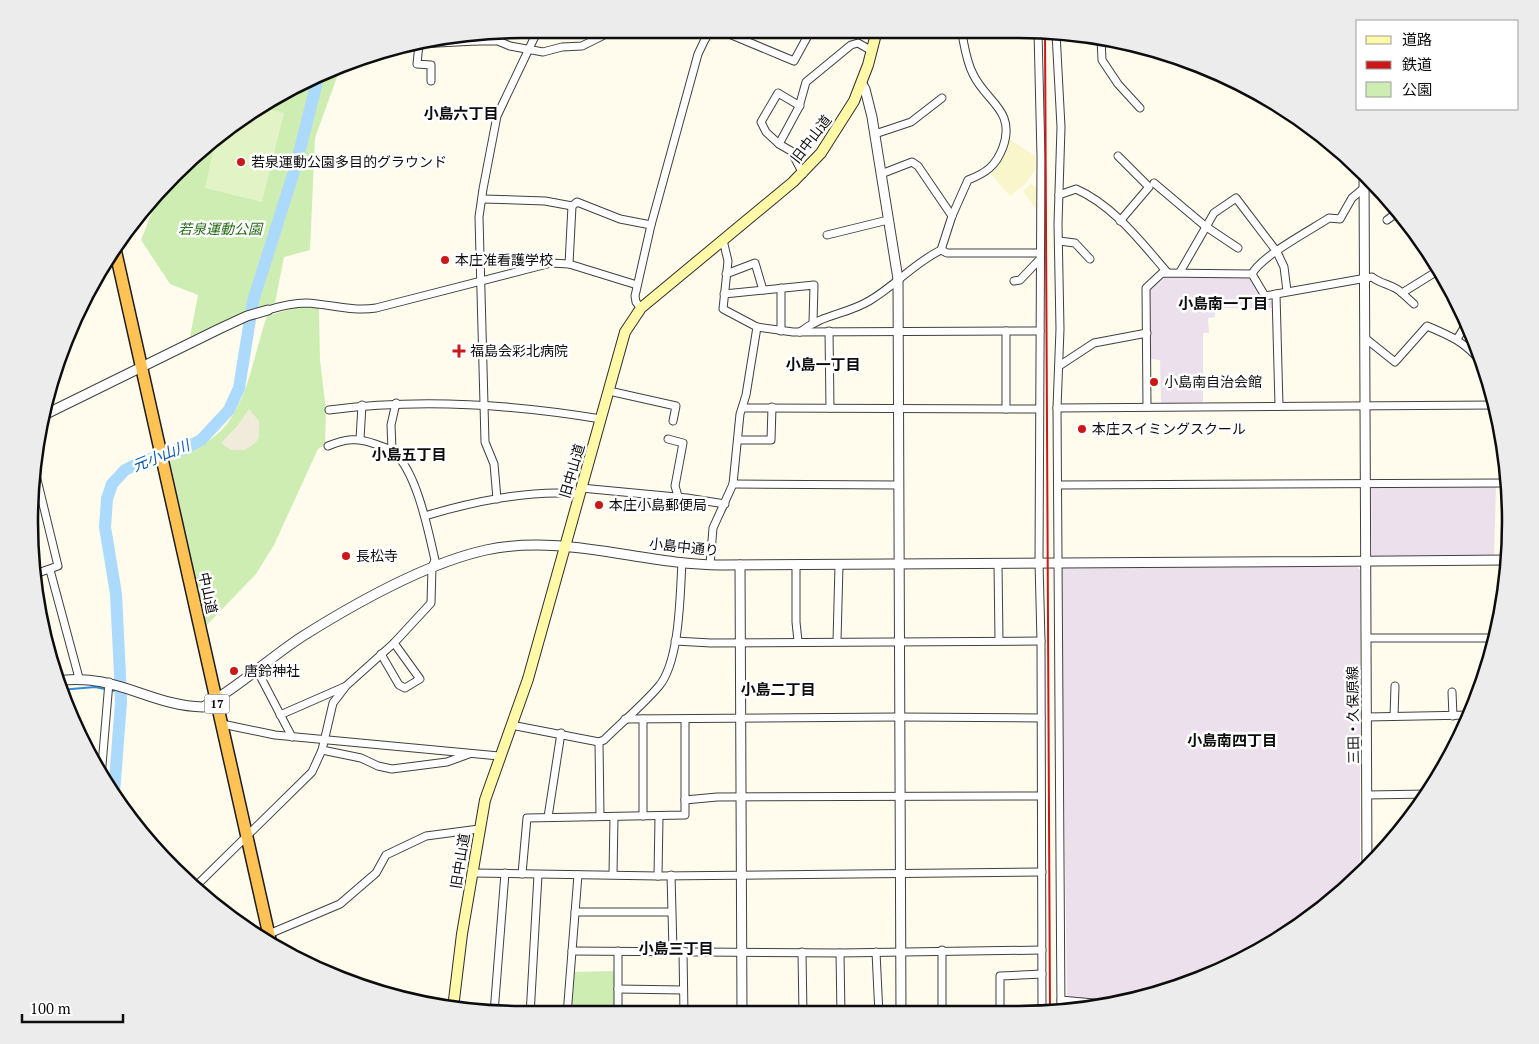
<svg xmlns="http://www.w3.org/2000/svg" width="1539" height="1044" font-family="'PT Serif','Noto Sans JP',serif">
<rect width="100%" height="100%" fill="#fffced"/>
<!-- industrial -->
<g fill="#ece0ed">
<path d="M1163 275 1249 276 1265 302 1272 301 1274 306V308H1215V317L1208 318 1209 333H1203V402L1161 403 1160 360 1151 359 1149 289Z"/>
<path d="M1496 486 1494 556H1372L1371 487Z"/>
<path d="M1061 565 1358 567 1360 570V875L1291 932 1206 978 1124 1003 1070 998 1067 995Z"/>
</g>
<!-- farmland -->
<g fill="#f8f6ca">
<path d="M1010 140 1036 156 1035 171 1025 184 1010 196 991 174 1001 162Z"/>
<path d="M1031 184 1037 188 1036 209 1023 191Z"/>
</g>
<!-- green -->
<g fill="#ceedb3">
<path d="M341 66 315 138 310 250 284 257 275 303 247 311 190 337 198 295 170 284 141 240 154 207 150 201 197 151 248 112Z"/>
<path d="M298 307 319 308 320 360 326 410 325 445 318 449 274 545 256 574 205 627 170 461C189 452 217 440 229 421 250 391 255 350 267 316Z"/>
<path d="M615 971V1015H569L573 972Z"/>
</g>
<!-- pitch -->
<path fill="#e2f4c5" d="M258 107 284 113 262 202 205 188 216 137Z"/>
<!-- plaza -->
<path fill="#f0ebdb" d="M249 409 259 421V438L255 443 245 450H231L221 443 238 425Z"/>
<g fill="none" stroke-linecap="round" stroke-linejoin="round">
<!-- stream -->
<g stroke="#2c8dda" stroke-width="2">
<path d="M317 79 321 76"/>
<path d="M60 690 95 687 120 692"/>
</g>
<!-- river -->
<path stroke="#acdafc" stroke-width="12" d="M114 793 121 702 120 675 116 594 105 527 107 499 112 484 125 470 143 461 182 450 201 440 229 410 239 388 253 301 296 165 318 78"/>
<!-- minor casing -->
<g stroke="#404040" stroke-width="9">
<g id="minor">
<path d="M998 29 1037 35"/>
<path d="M695 31 706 38"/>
<path d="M722 31 794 61 811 30"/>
<path d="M1038 31 1041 157 1039 562 1041 641 1042 1013"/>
<path d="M476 33V41H498L510 46 543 52 562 47 582 46 610 32"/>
<path d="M1056 33 1061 127 1058 224 1060 329 1057 408 1061 1011"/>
<path d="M1056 36 1101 39 1102 60 1118 84 1140 108"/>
<path d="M431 81V65L417 64 419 44 476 41"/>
<path d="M875 134 911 122 942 98"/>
<path d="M779 144 766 132 761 122 778 93 800 106"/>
<path d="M1118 156 1149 187 1120 221"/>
<path d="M803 174 791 151 779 144 799 107 806 82 851 45 858 43 872 51"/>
<path d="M881 174 912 162 918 166 952 216"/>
<path d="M1154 183 1205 226 1238 248"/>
<path d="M1059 195 1076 189C1113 205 1141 242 1167 272"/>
<path d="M483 199 545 201 572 206 577 202 620 219 651 225"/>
<path d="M1387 220 1398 212"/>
<path d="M827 235 888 220"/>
<path d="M723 240 728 261 723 309 757 327 793 332 1040 331"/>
<path d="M1059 241 1075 243 1090 259"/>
<path d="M941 250 947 253H1040"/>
<path d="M569 264 572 206"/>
<path d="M1180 272 1214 213 1236 198 1277 252 1284 267 1287 291"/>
<path d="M726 274 755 263 763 290"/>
<path d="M1252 274C1261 256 1311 230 1329 218L1340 219 1352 198 1364 188"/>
<path d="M1014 281 1020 280 1040 259"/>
<path d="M781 288V331"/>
<path d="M1402 293 1414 304"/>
<path d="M724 294 814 285 813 322"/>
<path d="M1276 294 1279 406"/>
<path d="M641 308 636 302 635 296 651 225 698 54 709 31"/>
<path d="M268 310C281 306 293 303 306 303 330 304 352 312 376 308L551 263 569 264 637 285"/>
<path d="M829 331 830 408"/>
<path d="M1006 331V409"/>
<path d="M800 332C823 314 845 315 869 301 895 286 914 263 941 250L952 216 968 180C986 173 996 166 1003 147 1016 110 986 102 973 74 966 61 964 43 961 29"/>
<path d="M1365 338 1395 362 1427 326C1451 336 1465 342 1482 363"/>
<path d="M1457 339 1467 323"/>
<path d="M1059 366 1094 343 1147 333"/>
<path d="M609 391 676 406 673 421"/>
<path d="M1147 407 1146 288 1162 273 1252 274 1265 296 1372 277C1382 285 1393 284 1402 293L1439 270"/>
<path d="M743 408 1039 409"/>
<path d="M1057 408 1495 405"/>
<path d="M329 410C420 398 511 404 601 419"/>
<path d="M360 439 362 405"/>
<path d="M668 439 683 443 675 486 678 496"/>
<path d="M739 440H771L772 407"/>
<path d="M392 450 391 425 396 403"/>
<path d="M34 467 58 566 35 574"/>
<path d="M733 484 898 485"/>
<path d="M1059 485 1506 483"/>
<path d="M581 488 687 498 725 504"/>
<path d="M497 499 494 464 485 442 479 217 483 189 497 116 537 32"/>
<path d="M425 516C470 502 533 489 579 494"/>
<path d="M998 564 999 641"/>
<path d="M710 565 713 528 733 484 740 414 746 395 757 327"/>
<path d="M796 565V622L798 641"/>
<path d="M50 570 79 678"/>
<path d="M1366 638H1495"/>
<path d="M675 641 711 643 1041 641"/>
<path d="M837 641 839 565"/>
<path d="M381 654 399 685 405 688 420 679 394 643"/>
<path d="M257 670 292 737"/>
<path d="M1452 692 1453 716"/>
<path d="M1477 695 1478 684"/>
<path d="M280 715 344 687"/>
<path d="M1394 716 1395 686"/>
<path d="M1367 717 1470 715"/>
<path d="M625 719 899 717 1041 718"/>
<path d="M643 719V816"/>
<path d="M222 724 275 735 499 756"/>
<path d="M511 725 599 742 604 740C622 722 643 705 659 686 680 661 680 594 682 562"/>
<path d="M599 742 600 816"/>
<path d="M322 750 361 758 378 766 392 769 447 762 469 754"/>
<path d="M101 777 109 682"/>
<path d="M1368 795 1428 794"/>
<path d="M685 800 717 797 1041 796"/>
<path d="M548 817 561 733"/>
<path d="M472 873 658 876 1042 872"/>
<path d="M522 874 527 818 685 815V719"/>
<path d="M613 874 614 817"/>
<path d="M671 875 673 950"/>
<path d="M658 876 659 817"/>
<path d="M197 885 312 772 322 750 333 703 346 686 394 643 431 603 432 567 435 560C428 530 417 472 393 451 388 448 380 446 375 444 357 437 345 439 328 446"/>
<path d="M575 912H671"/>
<path d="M269 934 340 904 376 873 386 855 426 836 479 829"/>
<path d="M572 951 840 953 1042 950"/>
<path d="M618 951V1015"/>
<path d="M683 951 684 1015"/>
<path d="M802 952 803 1015"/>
<path d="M876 952 879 1015"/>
<path d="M840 953 841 1015"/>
<path d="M618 989 683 990"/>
<path d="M1061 1000 1115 1005"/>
<path d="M494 1013 505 873"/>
<path d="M530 1015 538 875"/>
<path d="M567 1015 578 875"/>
<path d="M942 1015V950"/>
<path d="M1000 1015V976L1042 974"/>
</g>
</g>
<!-- tertiary casing -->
<g stroke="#404040" stroke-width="11">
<g id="tertiary">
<path d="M1101 39 1118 40"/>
<path d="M862 84 865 89 872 117 898 279 901 1015"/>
<path d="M1364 172 1367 869"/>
<path d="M42 416 219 329 247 316 268 310"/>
<path d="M740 565 742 1015"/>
<path d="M57 681C115 672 150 706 203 707 239 687 269 658 303 636 354 604 427 563 486 550 565 533 643 565 721 565 983 565 1245 562 1507 560"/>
</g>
</g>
<!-- secondary casing -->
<g stroke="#2f2f2f" stroke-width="12">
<path id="secondary" d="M453 1008 462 934 485 800 528 679 625 332 641 308 793 182 821 153 854 101 868 65 877 30"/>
</g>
<!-- trunk casing -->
<g stroke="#1e1e1e" stroke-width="14">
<path id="trunk" d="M115 249 271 944"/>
</g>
<!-- minor -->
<use href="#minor" stroke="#fff" stroke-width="7"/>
<!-- tertiary -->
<use href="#tertiary" stroke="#fff" stroke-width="9"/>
<!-- secondary -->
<use href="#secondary" stroke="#fff9a8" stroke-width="10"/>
<!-- trunk -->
<use href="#trunk" stroke="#ffc254" stroke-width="11"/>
<!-- rail -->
<path stroke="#ca1818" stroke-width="2" d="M1045 32 1050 1012"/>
</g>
<!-- markers -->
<g fill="#ca1818" stroke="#fff" stroke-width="2">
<circle cx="241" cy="162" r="5"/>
<circle cx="445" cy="260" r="5"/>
<path d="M456.5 343.5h5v5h5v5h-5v5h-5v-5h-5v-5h5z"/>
<circle cx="1154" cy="382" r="5"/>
<circle cx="1082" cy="429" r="5"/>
<circle cx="599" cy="505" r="5"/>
<circle cx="346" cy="556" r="5"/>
<circle cx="234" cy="671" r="5"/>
</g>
<g text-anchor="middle" stroke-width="5" stroke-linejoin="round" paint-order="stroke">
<!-- shield labels -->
<rect fill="#fff" stroke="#565656" stroke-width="1" x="204.5" y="694.5" width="25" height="19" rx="4"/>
<g font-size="12" font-weight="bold" fill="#0d0d0d">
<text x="217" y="708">17</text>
</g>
<!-- street labels -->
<g font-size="14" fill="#0d0d0d" stroke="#fff">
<text transform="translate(811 139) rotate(-52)" y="5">旧中山道</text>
<text transform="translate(572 471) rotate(-74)" y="5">旧中山道</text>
<text transform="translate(684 547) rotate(6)" y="5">小島中通り</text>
<text transform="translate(208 593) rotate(78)" y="5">中山道</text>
<text transform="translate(1353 715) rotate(-91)" y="5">三田・久保原線</text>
<text transform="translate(460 861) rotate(-81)" y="5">旧中山道</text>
</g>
<!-- poi labels -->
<g font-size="14" fill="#0d0d0d" stroke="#fff" text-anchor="start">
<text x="251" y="167">若泉運動公園多目的グラウンド</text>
<text x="455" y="265">本庄准看護学校</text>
<text x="470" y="356">福島会彩北病院</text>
<text x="1164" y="387">小島南自治会館</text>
<text x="1092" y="434">本庄スイミングスクール</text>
<text x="609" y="510">本庄小島郵便局</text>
<text x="356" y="561">長松寺</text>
<text x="244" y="676">唐鈴神社</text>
</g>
<!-- park labels -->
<g font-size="14" font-style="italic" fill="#256b17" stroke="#fff">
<text x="220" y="234">若泉運動公園</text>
</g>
<!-- neighbourhood labels -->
<g font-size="15" font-weight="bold" fill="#0d0d0d" stroke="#fff">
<text x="461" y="119">小島六丁目</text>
<text x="1223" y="309">小島南一丁目</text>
<text x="823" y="370">小島一丁目</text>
<text x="409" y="460">小島五丁目</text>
<text x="778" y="695">小島二丁目</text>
<text x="1232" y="746">小島南四丁目</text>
<text x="676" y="954">小島三丁目</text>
</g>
<!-- water labels -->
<g font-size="15" font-style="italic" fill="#0b5eaa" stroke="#fff">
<text transform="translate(161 456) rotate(-22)" y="5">元小山川</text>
</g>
</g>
<!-- crop -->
<path d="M0 0H1539V1044H0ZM522 38H1018A484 484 0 0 1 1502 522V522A484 484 0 0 1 1018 1006H522A484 484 0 0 1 38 522V522A484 484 0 0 1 522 38Z" fill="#ececec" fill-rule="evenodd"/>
<path fill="none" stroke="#0d0d0d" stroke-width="2.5" d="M522 38H1018A484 484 0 0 1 1502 522V522A484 484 0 0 1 1018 1006H522A484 484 0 0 1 38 522V522A484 484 0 0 1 522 38Z"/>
<!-- legend -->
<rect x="1356" y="20" width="162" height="90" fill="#ffffff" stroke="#9e9e9e"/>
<rect x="1366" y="36" width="25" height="8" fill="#fff9a8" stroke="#9e9e9e"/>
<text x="1402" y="45" font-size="15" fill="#0d0d0d">道路</text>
<rect x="1366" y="61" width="25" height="8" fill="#ca1818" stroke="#9e9e9e"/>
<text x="1402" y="70" font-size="15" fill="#0d0d0d">鉄道</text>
<rect x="1366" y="82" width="25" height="15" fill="#ceedb3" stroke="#9e9e9e"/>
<text x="1402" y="95" font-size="15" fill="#0d0d0d">公園</text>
<!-- scale -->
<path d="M22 1014v8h101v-8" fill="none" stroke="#0d0d0d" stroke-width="2.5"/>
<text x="30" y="1014" font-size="15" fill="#0d0d0d" stroke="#ffffff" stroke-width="4" paint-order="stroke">100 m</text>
</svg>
